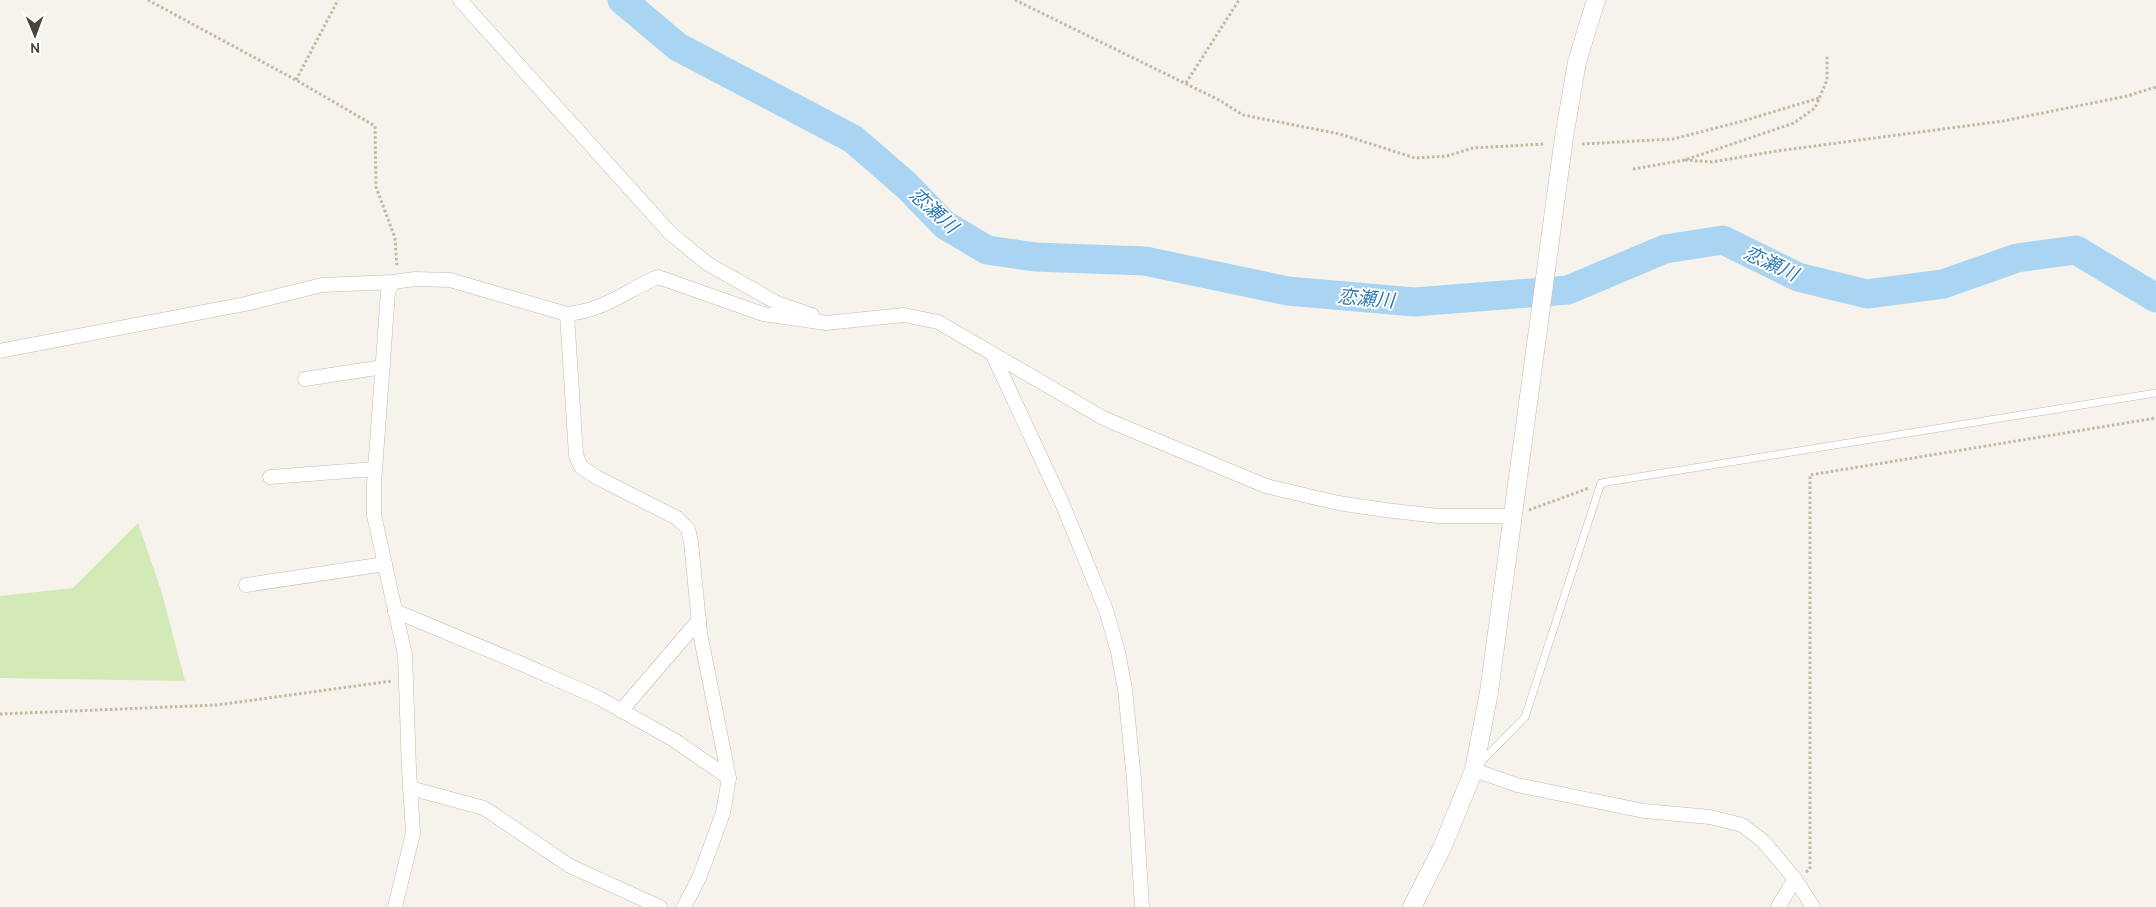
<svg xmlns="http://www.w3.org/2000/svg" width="2156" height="907" font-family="Cabin,'Noto Sans JP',sans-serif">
<rect width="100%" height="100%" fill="#f6f3ec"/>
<!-- green -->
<path fill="#d2eab5" d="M138 523 161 590 185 681 0 678V596L73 588Z"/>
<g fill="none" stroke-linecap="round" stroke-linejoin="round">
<!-- river -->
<path stroke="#a9d4f2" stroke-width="29" d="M622 0 678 47 853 139 906 185 945 225 987 250 1035 257 1145 261 1288 291 1414 302 1568 290 1665 249 1723 240 1798 277 1867 294 1943 284 2017 258 2076 250 2156 298"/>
<!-- service casing -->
<g stroke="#c2bbae" stroke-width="8">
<path id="service" d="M1479 764 1525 717 1601 483 2156 393"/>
</g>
<!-- minor casing -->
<g stroke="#c2bbae" stroke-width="15">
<g id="minor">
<path d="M460 0 670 233 708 264 777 303 812 315"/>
<path d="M393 282 388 292 374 484V515L405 655 409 769 413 833 395 907"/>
<path d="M567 314 576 455 581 467 598 478 677 518 688 529 691 542 700 633 729 778 723 813 699 878 684 907"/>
<path d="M0 351 245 304 322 285 393 282 415 279 450 280 567 314C603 311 626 291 658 277L763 314 826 323 904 315 938 322 1105 419 1266 486 1338 503 1385 510 1438 516H1513"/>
<path d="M993 355 1062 503 1106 610 1118 652 1125 689 1134 780 1142 907"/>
<path d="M305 379 383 367"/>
<path d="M270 477 375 469"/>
<path d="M246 585 385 564"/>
<path d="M395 611 522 664 599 698 674 740 729 778"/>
<path d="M621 711 699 620"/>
<path d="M1474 770 1517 785 1644 811 1710 817 1742 825 1763 841 1795 879 1813 907"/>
<path d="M410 788 484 808 570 866 660 907"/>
<path d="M1778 907 1795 879"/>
</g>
</g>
<!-- tertiary casing -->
<g stroke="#c2bbae" stroke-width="19">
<path id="tertiary" d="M1412 907 1442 848 1474 770 1489 692 1564 137 1577 62 1596 0"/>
</g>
<!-- path -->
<g stroke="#c4b79f" stroke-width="3" stroke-dasharray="2.5 2.5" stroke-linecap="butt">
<path d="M148 0 296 80 375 126 376 187 395 238 397 267"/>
<path d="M1015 0 1219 100 1243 115 1340 134 1415 158 1447 156 1473 148 1545 144"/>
<path d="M296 80 338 0"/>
<path d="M1186 83 1239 0"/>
<path d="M1582 144 1673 139 1743 121 1819 98"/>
<path d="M1685 160 1712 162 1777 151 2003 121 2127 96 2156 87"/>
<path d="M1633 169 1685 160 1794 123 1815 108 1827 80V55"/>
<path d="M1529 510 1589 488"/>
<path d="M0 714 217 705 392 681"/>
<path d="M1806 872 1810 869V475L2156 418"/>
</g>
<!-- service -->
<use href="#service" stroke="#fff" stroke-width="7"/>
<!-- minor -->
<use href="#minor" stroke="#fff" stroke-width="14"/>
<!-- tertiary -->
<use href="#tertiary" stroke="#fff" stroke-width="18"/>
</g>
<g text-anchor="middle" stroke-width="4" stroke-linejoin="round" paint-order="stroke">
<!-- water labels -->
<g font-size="19" font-style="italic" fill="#2e7ab2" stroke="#fff">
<text transform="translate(934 210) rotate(42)" y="7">恋瀬川</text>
<text transform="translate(1771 263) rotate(25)" y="7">恋瀬川</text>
<text transform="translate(1366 298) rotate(5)" y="7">恋瀬川</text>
</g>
</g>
<!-- north arrow -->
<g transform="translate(35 35) rotate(179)" stroke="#ffffff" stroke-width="4" paint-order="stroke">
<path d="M0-4L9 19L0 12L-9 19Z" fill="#4b4439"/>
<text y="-8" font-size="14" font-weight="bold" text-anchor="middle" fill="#4b4439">N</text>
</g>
</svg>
